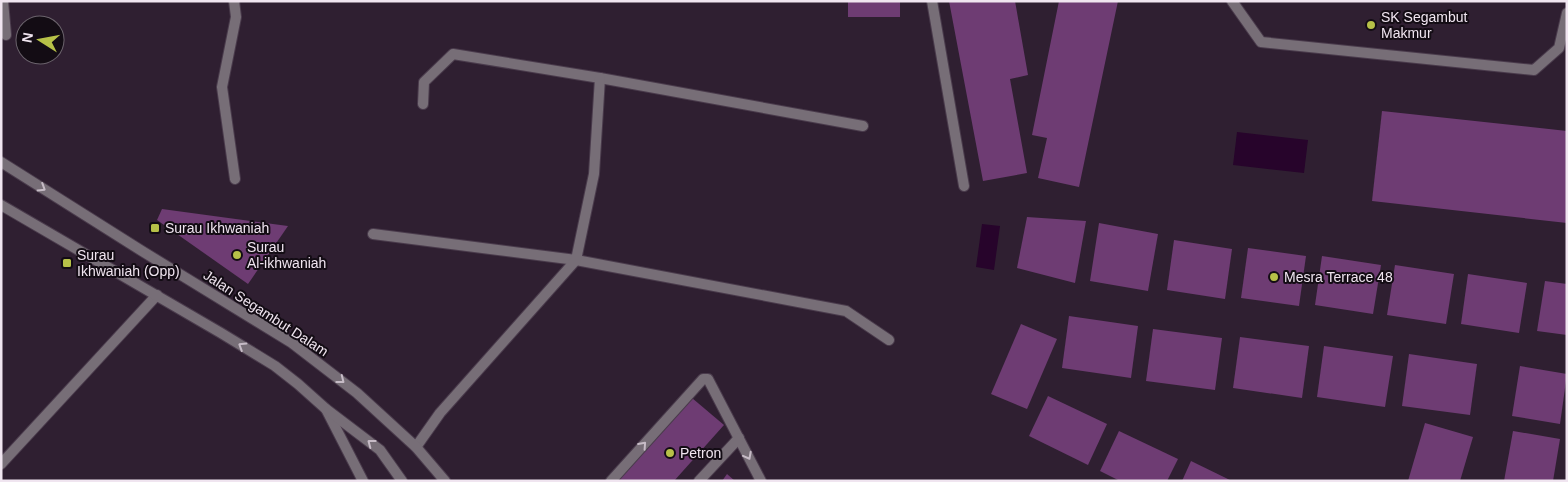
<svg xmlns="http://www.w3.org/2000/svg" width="1568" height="482" font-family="Helvetica,sans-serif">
<rect width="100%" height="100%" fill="#2f1f31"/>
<!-- water -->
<g fill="#27042b">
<path d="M1237 132 1308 140 1304 173 1233 165Z"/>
<path d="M982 224 1000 226 994 270 976 267Z"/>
</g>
<!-- building -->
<g fill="#6e3c73">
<rect x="848" y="1" width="52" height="16"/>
<path d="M949 1H1015L1028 75 1010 79 1027 173 983 181Z"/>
<path d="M1059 1H1118L1079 187 1038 178 1047 138 1032 135Z"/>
<path d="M1382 111 1567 131V223L1372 201Z"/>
<path d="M162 209 288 226 248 284 157 220Z"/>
<path d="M1027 217 1086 221 1075 283 1017 268Z"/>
<path d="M1099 223 1158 234 1148 291 1090 281Z"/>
<path d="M1174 240 1232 249 1225 299 1167 290Z"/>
<path d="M1248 248 1306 256 1299 306 1241 298Z"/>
<path d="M1322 256 1381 265 1373 314 1315 305Z"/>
<path d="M1395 265 1454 274 1446 324 1387 315Z"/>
<path d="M1468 274 1527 283 1519 333 1461 324Z"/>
<path d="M1545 281 1567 284V335L1537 331Z"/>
<path d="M1069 316 1138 326 1131 378 1062 368Z"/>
<path d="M1021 324 1057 339 1027 409 991 394Z"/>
<path d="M1153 329 1222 338 1215 390 1146 381Z"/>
<path d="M1240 337 1309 346 1302 398 1233 388Z"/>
<path d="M1324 346 1393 356 1385 407 1317 397Z"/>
<path d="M1409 354 1477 364 1470 415 1402 406Z"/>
<path d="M1520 366 1567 374 1560 424 1512 416Z"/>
<path d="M1048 396 1107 424 1088 465 1029 436Z"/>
<path d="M692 398 724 425 674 481H616Z"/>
<path d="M1425 423 1473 437 1460 481H1408Z"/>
<path d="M1119 431 1178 459 1167 481H1120L1100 471Z"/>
<path d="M1513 431 1560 439 1553 481H1504Z"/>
<path d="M1191 461 1232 481H1182Z"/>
<path d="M727 474 735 481H722Z"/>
</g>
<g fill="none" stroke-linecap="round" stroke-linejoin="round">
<!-- service casing -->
<g stroke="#4a3b4c" stroke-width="12">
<g id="service">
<path d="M1232 1 1261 42 1534 70 1559 48 1567 13"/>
<path d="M611 481 703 379H708L761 481"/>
<path d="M699 481 739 438"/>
</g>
</g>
<!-- minor casing -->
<g stroke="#4a3b4c" stroke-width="12">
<g id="minor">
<path d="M3 1 6 35"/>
<path d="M234 1 236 17 222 87 235 179"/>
<path d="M932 1 964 186"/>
<path d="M423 104 424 82 453 54 600 78 863 126"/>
<path d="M373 234 576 260 846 311 889 340"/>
<path d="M326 409 363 481"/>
<path d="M416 447 440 413 576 260 594 174 600 78"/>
<path d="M1 464 157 295"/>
</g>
</g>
<!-- tertiary casing -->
<g stroke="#4a3b4c" stroke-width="12">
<g id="tertiary">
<path d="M1 162 142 251 292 343 357 393 416 447 445 481"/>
<path d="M1 205 221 333 275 366 298 384 326 409 380 450 402 481"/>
</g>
</g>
<!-- service -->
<use href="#service" stroke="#776e77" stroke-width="10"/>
<!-- minor -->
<use href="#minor" stroke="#776e77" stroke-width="10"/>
<!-- tertiary -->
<use href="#tertiary" stroke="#776e77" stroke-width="10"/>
</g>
<!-- one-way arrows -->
<defs><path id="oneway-chevron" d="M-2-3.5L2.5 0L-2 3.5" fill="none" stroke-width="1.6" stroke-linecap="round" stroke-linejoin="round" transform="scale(1.25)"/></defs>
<g stroke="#c6bbc6">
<use href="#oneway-chevron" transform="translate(42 188) rotate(32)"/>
<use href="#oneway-chevron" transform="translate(242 346) rotate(-148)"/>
<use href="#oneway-chevron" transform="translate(341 380) rotate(38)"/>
<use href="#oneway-chevron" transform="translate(371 443) rotate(-143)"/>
<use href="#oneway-chevron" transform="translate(643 445) rotate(-48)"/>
<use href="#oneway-chevron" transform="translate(748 456) rotate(62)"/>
</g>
<!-- markers -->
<g fill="#b7c148" stroke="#130c14" stroke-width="2">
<circle cx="1371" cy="25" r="5"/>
<rect x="150" y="223" width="10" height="10" rx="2.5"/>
<circle cx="237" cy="255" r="5"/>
<rect x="62" y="258" width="10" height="10" rx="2.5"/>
<circle cx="1274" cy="277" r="5"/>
<circle cx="670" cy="453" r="5"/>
</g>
<g text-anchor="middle" stroke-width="4" stroke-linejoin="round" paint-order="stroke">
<!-- poi labels -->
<g font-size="14" fill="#f0e5f0" stroke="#130c14" text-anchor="start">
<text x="1381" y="22">SK Segambut<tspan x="1381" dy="16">Makmur</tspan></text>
<text x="165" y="233">Surau Ikhwaniah</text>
<text x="247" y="252">Surau<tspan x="247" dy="16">Al-ikhwaniah</tspan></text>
<text x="77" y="260">Surau<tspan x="77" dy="16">Ikhwaniah (Opp)</tspan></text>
<text x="1284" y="282">Mesra Terrace 48</text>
<text x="680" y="458">Petron</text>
</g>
<!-- street labels -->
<g font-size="14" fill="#f0e5f0" stroke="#130c14">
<text transform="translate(266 313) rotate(33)" y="5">Jalan Segambut Dalam</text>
</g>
</g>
<!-- border -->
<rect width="1568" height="482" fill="none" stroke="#f0e5f0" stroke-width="5"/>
<!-- north arrow -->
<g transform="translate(40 40) rotate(281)"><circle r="24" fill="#130c14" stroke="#6b636c"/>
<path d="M0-4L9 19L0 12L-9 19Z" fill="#b7c148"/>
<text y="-8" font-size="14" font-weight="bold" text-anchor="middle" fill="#f0e5f0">N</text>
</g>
</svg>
